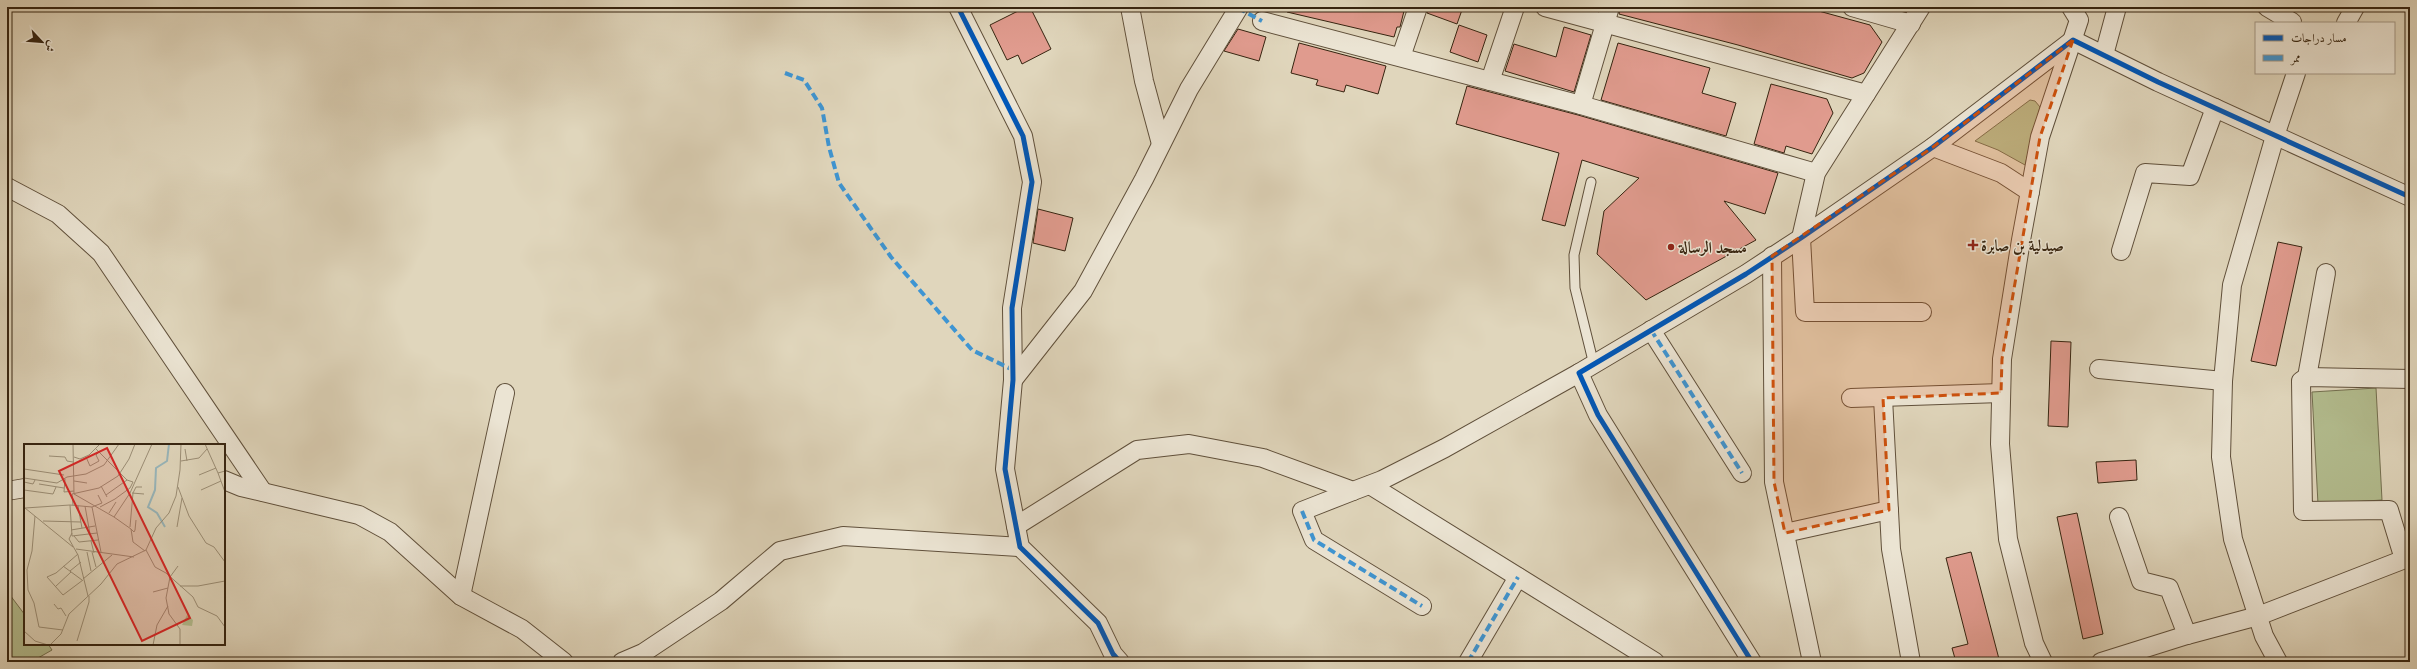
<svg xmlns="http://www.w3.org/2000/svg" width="2417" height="669" font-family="'Gentium Book Plus',Amiri,serif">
<rect width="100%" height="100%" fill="#e0d6bc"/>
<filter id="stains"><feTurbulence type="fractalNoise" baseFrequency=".005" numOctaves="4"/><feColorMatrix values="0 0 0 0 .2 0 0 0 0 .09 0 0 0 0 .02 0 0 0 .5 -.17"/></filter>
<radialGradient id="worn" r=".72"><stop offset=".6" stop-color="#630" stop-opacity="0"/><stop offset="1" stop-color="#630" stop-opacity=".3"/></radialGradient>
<!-- green -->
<g fill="#b3bd8f" stroke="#747050">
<path d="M2030 100 2035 101 2040 107 2025 165 1998 150 1975 141Z"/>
<path d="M2376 388 2382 500 2318 504 2312 392Z"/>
<path d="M7 591 25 615V644H48L52 650 31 662H7Z"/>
</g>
<!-- building -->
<g fill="#e09b8e" stroke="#362410">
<path d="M1026 7H1030L1051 49 1022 64 1018 55 1007 60 990 25Z"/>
<path d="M1288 7H1405L1400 27H1397L1394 37 1287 12Z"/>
<path d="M1428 7H1463L1457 24 1427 13Z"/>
<path d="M1620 7H1804L1870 25 1882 42 1864 73 1852 78 1738 45 1619 14Z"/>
<path d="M1459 25 1487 35 1478 62 1450 52Z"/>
<path d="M1564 27 1591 35 1574 92 1505 71 1514 44 1556 57Z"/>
<path d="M1238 29 1266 37 1259 61 1224 51Z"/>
<path d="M1299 43 1386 66 1378 94 1346 85 1344 92 1316 85 1318 80 1291 73Z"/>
<path d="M1618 43 1710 68 1702 93 1736 103 1726 136 1601 100Z"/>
<path d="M1771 84 1827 99 1833 113 1812 154 1786 146 1784 153 1754 144Z"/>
<path d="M1467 86 1578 115 1778 173 1765 214 1724 201 1756 240 1646 300 1597 254 1604 211 1639 178 1582 160 1565 226 1542 220 1559 153 1456 124Z"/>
<path d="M1038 209 1073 218 1065 251 1033 243Z"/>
<path d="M2278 242 2302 247 2276 366 2251 361Z"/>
<path d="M2051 341 2071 342 2068 427 2048 426Z"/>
<path d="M2136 460 2137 480 2098 483 2096 462Z"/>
<path d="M2077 513 2103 634 2083 639 2057 517Z"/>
<path d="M1971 552 1999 659 1987 662H1956L1952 648 1968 644 1946 558Z"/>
</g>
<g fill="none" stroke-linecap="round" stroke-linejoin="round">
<!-- lane casing -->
<g stroke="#60503b" stroke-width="11">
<path id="lane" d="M1591 182 1574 255 1575 288 1594 365"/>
</g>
<!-- street casing -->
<g stroke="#60503b" stroke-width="20">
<g id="street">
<path d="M958 7 1023 136 1032 182 1012 308 1013 380 1005 469 1020 547 1098 623 1113 654 1120 662"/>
<path d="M1130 7 1144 81 1161 144"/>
<path d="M1545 7 1866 94"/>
<path d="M1852 7 1911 24"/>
<path d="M1921 7 1816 173 1801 238 1805 312H1922"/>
<path d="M2267 7 2292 22"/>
<path d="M1262 21 1581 105 1816 173"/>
<path d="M2346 23 2355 7"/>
<path d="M2104 55 2117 7"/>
<path d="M1401 57 1418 7"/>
<path d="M1490 81 1515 7"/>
<path d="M1581 105 1610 7"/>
<path d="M1933 147 2001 173 2030 192"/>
<path d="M7 187 58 214 101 253 263 492"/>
<path d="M2121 251 2145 173 2190 176 2215 108"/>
<path d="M1772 256 1774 482 1812 662"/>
<path d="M1651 330 1742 473"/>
<path d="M2099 369 2223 381"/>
<path d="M2307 377 2326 273"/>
<path d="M1013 380 1083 291 1144 179 1189 89 1239 7"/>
<path d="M1851 398 2001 393"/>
<path d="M1883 398 1891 549 1911 662"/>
<path d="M224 480 241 487 359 515 390 532 461 596 522 629 564 662"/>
<path d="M1370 485 1655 662"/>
<path d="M7 491 25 488"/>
<path d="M1353 491 1302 511 1314 540 1422 606"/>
<path d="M2119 517 2141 581 2169 588 2187 635"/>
<path d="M1016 526 1137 450 1189 444 1263 458 1353 491 1382 480 1445 448 1579 373"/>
<path d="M1785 533 1889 510"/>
<path d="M2404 559 2389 510 2303 511 2301 381 2307 377 2410 379"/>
<path d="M461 596 505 393"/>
<path d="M622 662 643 653 721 601 780 551 843 536 1020 547"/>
<path d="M1468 662 1518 577"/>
<path d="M1752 662 1598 415 1579 373 1746 274 1801 238 1933 147 2073 40 2158 82 2410 197"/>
<path d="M2043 662 2034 643 2008 539 2000 444 2002 359 2021 240 2040 137 2079 20 2071 7"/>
<path d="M2101 662 2187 635 2258 616 2410 557"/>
<path d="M2278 662 2264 636 2233 539 2221 457 2223 381 2232 285 2275 136 2296 73"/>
</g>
</g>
<!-- lane -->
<use href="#lane" stroke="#ebe4d3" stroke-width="9"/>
<!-- street -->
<use href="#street" stroke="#ebe4d3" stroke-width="18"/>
<!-- quiet -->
<g stroke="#3e95d3" stroke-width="4" stroke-dasharray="8 4" stroke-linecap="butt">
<path d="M1238 8 1262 21"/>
<path d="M785 73 804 80 822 108 829 147 839 183 891 257 972 350 1013 370"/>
<path d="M1651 330 1742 473"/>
<path d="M1302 511 1314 540 1422 606"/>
<path d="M1468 662 1518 577"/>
</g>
<!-- cycleway casing -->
<g stroke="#ebe4d3" stroke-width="8">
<g id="cycleway">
<path d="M958 7 1023 136 1032 182 1012 308 1013 380 1005 469 1020 547 1098 623 1113 654 1120 662"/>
<path d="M1752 662 1598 415 1579 373 1746 274 1801 238 1933 147 2073 40 2158 82 2410 197"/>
</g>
</g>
<!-- cycleway -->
<use href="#cycleway" stroke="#0057b8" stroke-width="5"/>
</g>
<!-- marked area -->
<path fill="#cd510d" fill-opacity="0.2" stroke="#cd510d" stroke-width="3" stroke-dasharray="8 5" stroke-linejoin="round" d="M2073 40 2040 137 2002 359 2001 393 1883 398 1889 510 1785 533 1774 482 1772 256 1933 147Z"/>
<!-- markers -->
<g fill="#8f2418" stroke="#ebe4d3" stroke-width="1.5">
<path d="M1971 239h4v4h4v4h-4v4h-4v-4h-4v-4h4z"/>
<circle cx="1671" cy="247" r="4"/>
</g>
<g text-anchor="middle" stroke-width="3" stroke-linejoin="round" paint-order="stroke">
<!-- poi labels -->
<g font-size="16" font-weight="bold" fill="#362410" stroke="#ebe4d3" text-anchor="start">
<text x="1981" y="251">صيدلية بن صابرة</text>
<text x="1679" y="253">مسجد الرسالة</text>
</g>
</g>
<!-- overview -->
<g transform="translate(24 444)">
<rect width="201" height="201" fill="#e0d6bc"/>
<path d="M163 171 169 176 168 182 158 181Z" fill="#b3bd8f"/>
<path fill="none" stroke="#98b6bb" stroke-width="2" d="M141 83 133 69 124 63 131 46 132 24 143 17 145 0"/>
<path fill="none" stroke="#9c8f77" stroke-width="1" d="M49 0 50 50 90 73 106 49 128 0M181 0 194 29 201 27M72 5 103 36 109 38M161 5 163 17M25 12 41 13 43 17 49 18M50 13 56 15 65 11 76 0M62 13 66 22 75 17 72 11 75 8M157 17 175 14 183 5M0 25 40 31M194 29 201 48M175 31 192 24M0 34 33 39 43 33 62 30 80 21 95 0M41 35 40 48 50 47M50 37 63 39M0 38 9 40 11 36M15 40 40 44M77 42 83 53M154 43 165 72 182 99 190 103 201 118M0 46 29 50 32 43M177 46 197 37M108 49 120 50M82 51 103 36M46 61 48 92 73 89M49 61 48 50 75 44 94 32 105 15 111 0M54 62 58 84M61 62 66 90M68 63 77 108M76 63 91 55 106 44 109 38M1 64 46 61 68 63 78 59 74 51M1 64 49 103M85 69 92 58M11 72 8 107 3 126 4 146 10 159 15 183 39 186M90 73 107 85 109 98 121 107M19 77 57 78M106 83 109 49 112 43H118M153 83 158 54M107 85 110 88 111 86 112 76M47 86 71 82M48 89 45 95 54 111 64 152M50 92 55 98 74 96M67 97 70 109M52 105 110 113M122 106 131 123 142 129 169 153 174 163 193 172 201 183M63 108 67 127M68 108 72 123M54 110 32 129 23 133 39 151 59 136M39 122 58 136M154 122 146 133 142 154 145 170 156 185V201M46 127 57 118M59 135 88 111M156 142H174L201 137M31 143 47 128M129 148 144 144M30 160 34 165 37 164 42 172M0 187 11 197 24 201M53 197 65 158V152M26 201 37 190 45 170 77 140 93 120 122 106 132 84 145 69 152 52 156 26 157 0M129 201 133 181 144 162"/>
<path fill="#d62828" fill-opacity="0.15" stroke="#d62828" stroke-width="2" d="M83 4 166 174 118 197 35 27Z"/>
<rect width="201" height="201" fill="none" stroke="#362410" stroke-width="2"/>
</g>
<!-- margin -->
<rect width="2417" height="669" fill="none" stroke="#e0d6bc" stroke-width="24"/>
<rect x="8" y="8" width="2401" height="653" fill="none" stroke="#362410" stroke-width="2"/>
<rect x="12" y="12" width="2393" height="645" fill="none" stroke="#362410"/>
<!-- legend -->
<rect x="2255" y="22" width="140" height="52" fill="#ebe4d3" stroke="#a39785"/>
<rect x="2263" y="35" width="20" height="6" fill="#0057b8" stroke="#a39785"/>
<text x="2291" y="42" font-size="12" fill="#362410">مسار دراجات</text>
<rect x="2263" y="55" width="20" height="6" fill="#3e95d3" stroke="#a39785"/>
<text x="2291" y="62" font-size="12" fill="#362410">ممر</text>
<!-- north arrow -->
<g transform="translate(42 42) rotate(116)" stroke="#ebe4d3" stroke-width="3" paint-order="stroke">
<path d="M0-3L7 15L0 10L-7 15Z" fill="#362410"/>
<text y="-6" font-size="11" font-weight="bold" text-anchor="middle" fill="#362410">ش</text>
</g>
<rect width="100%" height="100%" filter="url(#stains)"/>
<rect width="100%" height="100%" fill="url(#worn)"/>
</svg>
